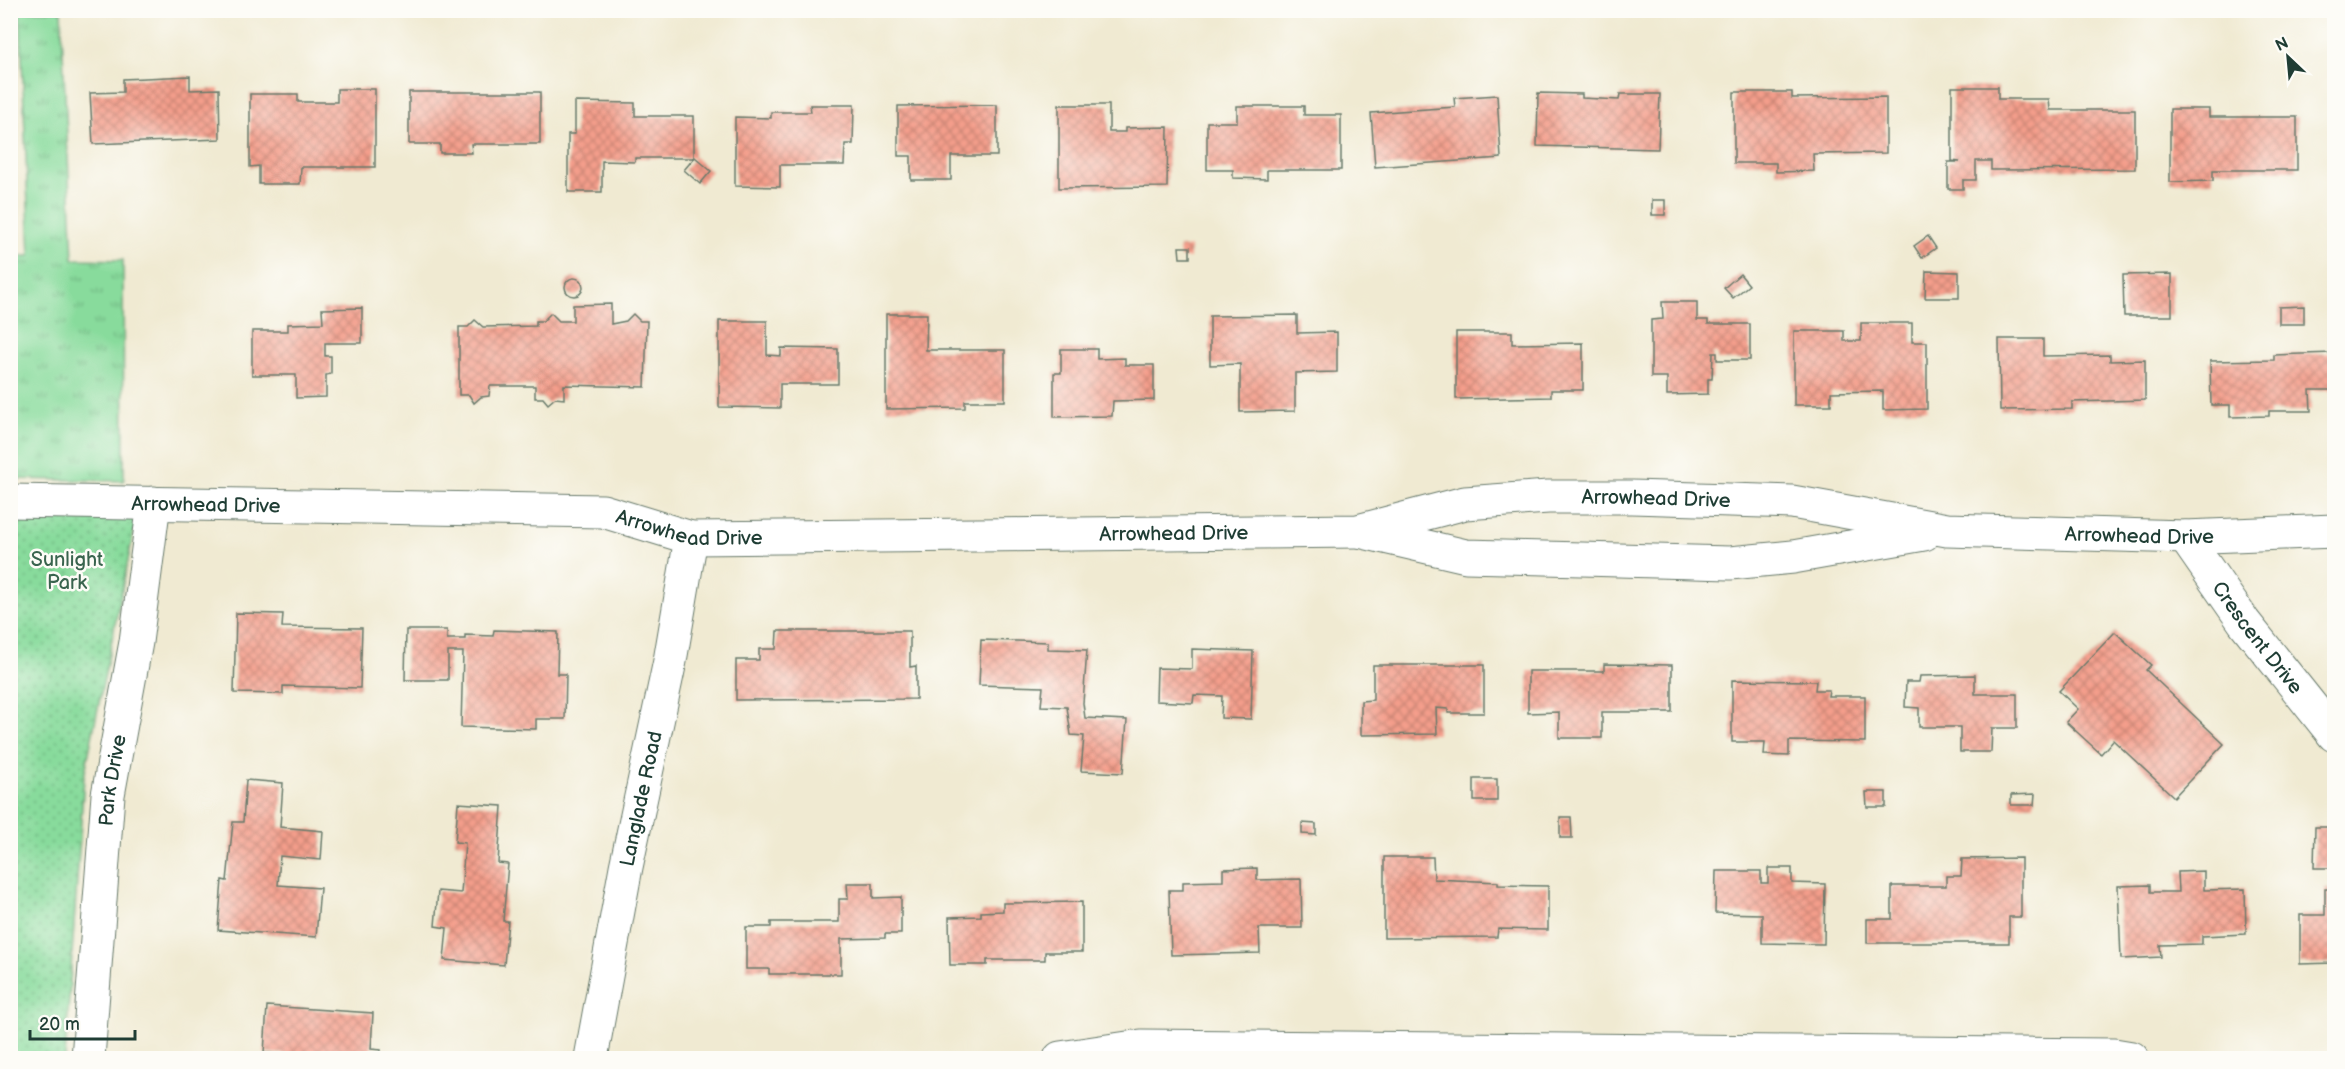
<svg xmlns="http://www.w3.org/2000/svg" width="2345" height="1069" font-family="'Balsamiq Sans',sans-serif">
<defs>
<pattern id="grass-tufts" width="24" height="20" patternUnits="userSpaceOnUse" patternTransform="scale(1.5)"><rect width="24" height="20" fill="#88db9c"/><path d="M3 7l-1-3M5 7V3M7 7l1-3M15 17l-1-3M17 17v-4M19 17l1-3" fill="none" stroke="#6fb380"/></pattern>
<pattern id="park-dots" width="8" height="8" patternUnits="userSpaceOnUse" patternTransform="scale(1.5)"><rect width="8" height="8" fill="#88db9c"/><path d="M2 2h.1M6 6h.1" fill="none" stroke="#6fb380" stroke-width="1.8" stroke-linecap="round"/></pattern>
<pattern id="building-cross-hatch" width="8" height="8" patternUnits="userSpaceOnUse" patternTransform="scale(1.5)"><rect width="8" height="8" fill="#f49e8b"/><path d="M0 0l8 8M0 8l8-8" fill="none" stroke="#c58272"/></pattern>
</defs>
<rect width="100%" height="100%" fill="#fdfcf7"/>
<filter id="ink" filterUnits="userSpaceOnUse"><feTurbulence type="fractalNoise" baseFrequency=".0167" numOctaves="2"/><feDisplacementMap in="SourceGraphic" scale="12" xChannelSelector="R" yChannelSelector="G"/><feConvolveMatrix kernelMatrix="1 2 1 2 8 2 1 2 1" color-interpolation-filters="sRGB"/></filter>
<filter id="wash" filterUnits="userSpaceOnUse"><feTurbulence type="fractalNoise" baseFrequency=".008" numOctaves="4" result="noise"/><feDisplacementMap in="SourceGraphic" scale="24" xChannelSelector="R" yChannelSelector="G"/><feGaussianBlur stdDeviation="1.35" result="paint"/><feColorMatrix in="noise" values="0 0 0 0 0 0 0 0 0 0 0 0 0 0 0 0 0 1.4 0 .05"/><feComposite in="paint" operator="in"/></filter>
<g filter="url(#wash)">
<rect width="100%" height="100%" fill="#f0ead2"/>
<!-- grass -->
<path fill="url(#grass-tufts)" stroke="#548c68" stroke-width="1.5" d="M20 11H61L73 259 123 260 124 481 11 479V256H30Z"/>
<!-- park -->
<path fill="url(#park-dots)" stroke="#548c68" stroke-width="1.5" d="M11 513 137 516 84 777 65 1058H11Z"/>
<g id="blocks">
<!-- building -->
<g fill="url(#building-cross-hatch)">
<path d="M190 76V90L219 89 220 139 93 144 90 93 123 92V79Z"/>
<path d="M1952 87H1998V99H2049L2050 110H2135V169L1991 170V161H1976V180H1963V189H1948V162H1960L1952 161Z"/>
<path d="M337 89H375V167H301L300 184H259V166L250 167V94H298V102H337Z"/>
<path d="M409 92H540V144H471L472 153H440V144H409Z"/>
<path d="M1734 92H1792V98L1886 97V153L1813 154 1814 171 1776 172V163H1734Z"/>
<path d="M1538 93 1582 94V98L1619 100 1620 94H1660L1658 149 1537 146Z"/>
<path d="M1497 95 1501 158 1375 167 1371 113 1455 107 1454 98Z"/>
<path d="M575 102 635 103V116H694V158H635V162L602 161V192H568V134H575Z"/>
<path d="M810 105H854L853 144H845L844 165H780V187L735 186V117L771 118V112H811Z"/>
<path d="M997 105V156H951V180H911V156H898V106Z"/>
<path d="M1059 105H1109V132H1125V128L1168 127 1167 187 1059 188Z"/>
<path d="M1237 106H1304V115H1341V170H1267V179L1233 178V170H1207V122H1237Z"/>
<path d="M2170 109H2209V117H2297V170H2213V181L2170 182Z"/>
<path d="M695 157 711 171 700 184 684 170Z"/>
<rect x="1652" y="200" width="13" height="15"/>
<path d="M1928 236 1936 248 1922 258 1914 246Z"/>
<path d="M1179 247H1190V258H1180Z"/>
<path d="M1926 271 1959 272V298H1925Z"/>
<path d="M1740 274 1749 285 1733 298 1724 288Z"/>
<path d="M2172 274V316H2124L2123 275Z"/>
<circle cx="574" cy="287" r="9"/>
<path d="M1662 302H1697V320H1708V324H1750V360H1717V353H1713L1712 379H1708V394L1667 395V377H1651V320L1663 319Z"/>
<path d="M611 304V324L626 321 633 314 640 321H647L645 387 564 385V399L555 398 548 404 543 398H535V386H490L489 396 481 397 474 403 469 395H459V327H468L475 320 483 327 536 326V321H543L551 313 559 321H573V305Z"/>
<path d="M2304 306V324H2279V307Z"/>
<path d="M362 308V343H325V356H331V374L326 375V397L296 398V375H252V331H288V324L323 323 322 309Z"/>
<path d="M886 314H927L926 350H1005V401H965V408L886 409Z"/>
<path d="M1297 315V333L1337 332V372L1295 373V411L1240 412V364L1210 365V316Z"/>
<path d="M719 321H767V355L781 356V348L838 349V384H780V408L719 407Z"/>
<path d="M1861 323H1912V342H1927V409L1883 410V391L1831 392V405H1794V331H1844V341H1861Z"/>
<path d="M1456 332H1512V344L1583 343V390H1551V397L1456 399Z"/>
<path d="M1999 339H2043V356L2110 355V361L2145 360V400L2072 402V409L2000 410Z"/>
<path d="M1061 349H1097V359L1125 358V365H1154V400L1113 401 1112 416 1054 417V373H1061Z"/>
<path d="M2334 353V390H2310L2311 411H2269V416L2230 417V405H2211L2210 361 2274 360V355Z"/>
<path d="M236 613 283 614 282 627 362 628 360 688 283 686V694L234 693Z"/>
<path d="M406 630H447V639H465V635L493 636 494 630 558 632 557 674H566L565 719H536V729L461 727 463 652H448V680H405Z"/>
<path d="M777 631H910V667L916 666V699L736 700V660H759V649H776Z"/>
<path d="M2115 632 2151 665 2146 670 2224 744 2174 797 2113 740 2101 754 2066 722 2078 709 2059 691Z"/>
<path d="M981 640 1048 642V649L1087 650 1083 703 1085 718 1127 720 1123 773 1081 771 1084 736 1071 735 1067 707 1041 706 1043 687 979 685Z"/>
<path d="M1192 649 1253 651 1251 719 1221 718 1222 696 1194 695 1193 703 1156 701 1157 668 1192 669Z"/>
<path d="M1604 664 1672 665V712H1602V738H1559V712L1528 713V671H1604Z"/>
<path d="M1373 665H1484V713H1448V709L1436 708 1437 734 1361 735V701L1373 700Z"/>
<path d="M1975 675V694H2017V728H1992L1991 752H1960V727H1919V708L1905 707 1906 682H1919L1920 676Z"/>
<path d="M1732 680 1816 681 1815 690H1829L1828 696H1865V742L1789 741V756L1764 755 1765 742H1732Z"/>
<rect x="1474" y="779" width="23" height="22"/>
<path d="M246 780 283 783 280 827 323 831 321 860 280 856 278 885 320 888 316 937 218 930 222 880 227 881 233 822H243Z"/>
<path d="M1866 792H1886V807H1867Z"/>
<path d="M2035 794 2034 805H2011V795Z"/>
<path d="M458 803 502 806 498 863 508 864 503 921H508L504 965 444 960 447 928 435 926 438 891 461 893 465 843 455 842Z"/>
<path d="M1560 817H1571L1572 838H1560Z"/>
<path d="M1302 823 1316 824V835L1302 834Z"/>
<path d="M2315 827H2334V868H2314Z"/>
<path d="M1384 857H1433L1434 879 1498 882V885L1548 886V930L1498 929 1497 937 1384 938Z"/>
<path d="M2021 858V917H2009V943H1867V919H1892V886H1946V876H1961L1962 859Z"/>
<path d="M1257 868V880L1301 879 1302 928H1259L1260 953 1171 955 1169 890H1183V882L1223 881V869Z"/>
<path d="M1768 868H1792V883L1825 884 1824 944 1762 943V914L1715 913 1716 871H1761V883H1768Z"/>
<path d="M2204 871V890L2245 889 2246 934 2202 936V944L2160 945 2161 957 2121 959 2118 886 2150 885V892H2179L2178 872Z"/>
<path d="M847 883H873V898L901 897V934H885V938L841 939V974H769V969H746V927H771V922H839V899H848Z"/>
<path d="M2325 889H2334V963L2300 964V915H2325Z"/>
<path d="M1082 902V952H1045V960H987V965H950L949 917 981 916V912L1003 911V903Z"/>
<path d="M267 1006 373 1013 371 1049 381 1050 380 1058H318V1056L264 1053Z"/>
</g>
</g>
</g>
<g filter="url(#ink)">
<use href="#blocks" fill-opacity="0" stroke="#687a6b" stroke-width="1.5"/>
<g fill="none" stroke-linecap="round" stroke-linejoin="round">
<!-- street casing -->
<g stroke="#687a6b" stroke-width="35">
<g id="street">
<path id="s1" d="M10 501 603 511 691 538 1358 531 1465 503 1548 497H1632L1792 502 1947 530 2185 537 2334 531"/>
<path d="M1363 532 1466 556 1730 563 1793 557 1924 534"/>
<path id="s2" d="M2185 537 2244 622 2334 735"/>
<path id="s3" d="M88 1058 108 795 136 642 154 503"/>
<path id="s4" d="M591 1058 626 867 670 661 691 538"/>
<path d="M1060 1058 1141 1046 2114 1055 2132 1058"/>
</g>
</g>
<!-- street -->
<use href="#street" stroke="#fff" stroke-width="33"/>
</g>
</g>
<g text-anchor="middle" stroke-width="5" stroke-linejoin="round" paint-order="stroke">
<!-- street labels -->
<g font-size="20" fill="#1f3d34" stroke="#fdfcf7">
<text dy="7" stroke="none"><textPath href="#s1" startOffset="1654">Arrowhead Drive</textPath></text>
<text dy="7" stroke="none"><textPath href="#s1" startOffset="196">Arrowhead Drive</textPath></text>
<text dy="7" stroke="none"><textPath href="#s1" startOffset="682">Arrowhead Drive</textPath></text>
<text dy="7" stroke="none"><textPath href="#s1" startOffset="1168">Arrowhead Drive</textPath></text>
<text dy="7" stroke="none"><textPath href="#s1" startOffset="2140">Arrowhead Drive</textPath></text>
<text dy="7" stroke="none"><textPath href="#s2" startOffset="124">Crescent Drive</textPath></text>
<text dy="7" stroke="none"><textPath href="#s3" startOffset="279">Park Drive</textPath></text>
<text dy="7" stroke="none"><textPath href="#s4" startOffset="264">Langlade Road</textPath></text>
</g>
<!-- park labels -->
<g font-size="20" fill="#39644e" stroke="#fdfcf7">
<text x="67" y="566">Sunlight<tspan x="67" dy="23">Park</tspan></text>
</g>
</g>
<!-- margin -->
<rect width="2345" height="1069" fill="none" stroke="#fdfcf7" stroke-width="36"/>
<!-- north arrow -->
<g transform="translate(2288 57) rotate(334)" stroke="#fdfcf7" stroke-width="4.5" paint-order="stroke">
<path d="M0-4.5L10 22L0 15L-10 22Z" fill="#1f3d34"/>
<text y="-9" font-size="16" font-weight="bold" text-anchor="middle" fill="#1f3d34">N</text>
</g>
<!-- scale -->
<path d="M30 1030v9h105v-9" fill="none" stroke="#1f3d34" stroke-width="3"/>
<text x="39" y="1030" font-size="18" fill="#1f3d34" stroke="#fdfcf7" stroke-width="4.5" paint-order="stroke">20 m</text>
</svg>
